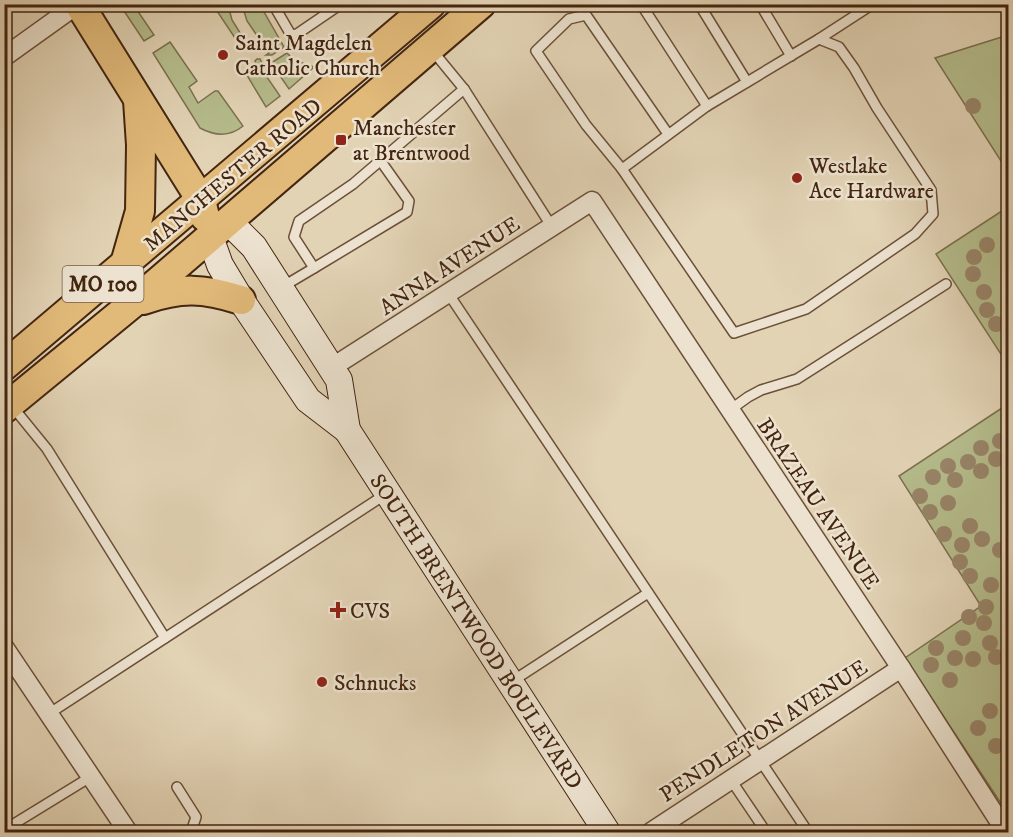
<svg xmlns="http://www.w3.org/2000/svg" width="1013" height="837" font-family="'IM FELL DW Pica',serif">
<rect width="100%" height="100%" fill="#e2d3b5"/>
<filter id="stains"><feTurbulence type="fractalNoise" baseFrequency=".00333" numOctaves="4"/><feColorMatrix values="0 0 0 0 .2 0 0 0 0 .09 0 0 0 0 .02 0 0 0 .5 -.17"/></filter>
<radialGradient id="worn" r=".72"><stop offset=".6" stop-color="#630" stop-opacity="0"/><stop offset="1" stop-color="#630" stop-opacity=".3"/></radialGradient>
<!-- green -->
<g fill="#b5bc8c" stroke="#7c704e" stroke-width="1.5">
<path d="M120 5H138L139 13 154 35 144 41Z"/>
<path d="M220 5H228L232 20 247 44 241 47 215 8Z"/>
<path d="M242 5H260L284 47 272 55H266L269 53 247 21Z"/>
<path d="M1008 35V172L935 58Z"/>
<path d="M170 42 197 81 189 87 198 103 215 91H218L243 126C230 137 215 136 200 128L153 53Z"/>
<path d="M287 53 294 60 314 67 289 89 271 63Z"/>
<path d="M257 59H260L262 63 260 67 280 96 266 107 245 72 256 64 255 61Z"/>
<path d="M1008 207V365L936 254Z"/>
<path d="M1008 404V814L905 658 981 606 899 476Z"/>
</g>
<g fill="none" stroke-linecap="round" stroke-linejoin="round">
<!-- service casing -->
<g stroke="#6c5039" stroke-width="12">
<g id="service">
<path d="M273 4 291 35 297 34 341 4"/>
<path d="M641 4 707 106 622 169 734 333 806 309 915 234 933 214 931 190 877 108 854 68 839 47 819 39 873 4"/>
<path d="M699 4 747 82"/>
<path d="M760 4 791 56"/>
<path d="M432 50 464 89 552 227"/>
<path d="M707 106 819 39"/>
<path d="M622 169 586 125 536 51 569 19 586 15 668 134"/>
<path d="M314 268 407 212 409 201 380 160"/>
<path d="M282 287 314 268 294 237 299 221 353 184 464 89"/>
<path d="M448 293 808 832"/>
<path d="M12 406 47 449 165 638"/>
<path d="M730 410 748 397 761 390 797 379 946 284"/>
<path d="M511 682 648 593"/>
<path d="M50 713 386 494"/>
<path d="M731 780 766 832"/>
<path d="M177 787 196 817 191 832"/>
<path d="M4 830 92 776"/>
</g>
</g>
<!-- minor casing -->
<g stroke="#6c5039" stroke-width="21">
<g id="minor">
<path d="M4 57 78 4"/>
<path d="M331 368 592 201 901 668 1006 832"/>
<path d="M4 647 128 832"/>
<path d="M651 832 901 668"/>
</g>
</g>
<!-- secondary casing -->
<g stroke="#442510" stroke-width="28">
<g id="secondary">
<path d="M228 221 254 247 339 380 347 430"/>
<path d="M210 237 220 265 241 300 308 400 347 430 607 832"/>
</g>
</g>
<!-- primary casing -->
<g stroke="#442510" stroke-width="32">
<g id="primary">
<path d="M79 4 186 176 201 200 205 217"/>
<path d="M124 267 140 211 141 145 138 100"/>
<path d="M143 300C181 287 203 288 241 300"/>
<path d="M4 366 431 4"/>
<path d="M4 409 132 304 481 4"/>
</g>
</g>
<!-- service -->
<use href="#service" stroke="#ece2cf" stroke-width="9"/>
<!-- minor -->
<use href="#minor" stroke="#ece2cf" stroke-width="18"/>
<!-- secondary -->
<use href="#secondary" stroke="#ece2cf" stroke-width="26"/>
<!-- primary -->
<use href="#primary" stroke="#e1ba7a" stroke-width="28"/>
</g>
<!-- trees -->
<g fill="#988468">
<circle cx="973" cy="106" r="8"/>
<circle cx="987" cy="245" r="8"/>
<circle cx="974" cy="257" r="8"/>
<circle cx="973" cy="274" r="8"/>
<circle cx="984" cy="292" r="8"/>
<circle cx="987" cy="310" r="8"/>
<circle cx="996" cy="324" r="8"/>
<circle cx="1000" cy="441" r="8"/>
<circle cx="981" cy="448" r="8"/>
<circle cx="996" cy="459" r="8"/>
<circle cx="968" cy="462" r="8"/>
<circle cx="948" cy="466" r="8"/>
<circle cx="981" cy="471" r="8"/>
<circle cx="933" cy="477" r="8"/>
<circle cx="955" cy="480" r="8"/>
<circle cx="920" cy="496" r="8"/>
<circle cx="948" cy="503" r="8"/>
<circle cx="930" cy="512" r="8"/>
<circle cx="970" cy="526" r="8"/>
<circle cx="944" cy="534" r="8"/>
<circle cx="982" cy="539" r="8"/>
<circle cx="962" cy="545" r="8"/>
<circle cx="1000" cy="550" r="8"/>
<circle cx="960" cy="562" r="8"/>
<circle cx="970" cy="576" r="8"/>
<circle cx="991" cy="585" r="8"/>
<circle cx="986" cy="607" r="8"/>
<circle cx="969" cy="617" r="8"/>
<circle cx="984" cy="623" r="8"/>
<circle cx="963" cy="638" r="8"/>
<circle cx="990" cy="643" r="8"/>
<circle cx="936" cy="648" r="8"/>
<circle cx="996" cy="657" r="8"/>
<circle cx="955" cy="658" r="8"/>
<circle cx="973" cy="659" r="8"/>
<circle cx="931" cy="665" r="8"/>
<circle cx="950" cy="680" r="8"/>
<circle cx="990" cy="711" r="8"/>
<circle cx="978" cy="728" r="8"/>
<circle cx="996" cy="746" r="8"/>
</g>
<!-- markers -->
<g fill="#8f2418" stroke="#ece2cf" stroke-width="2">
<circle cx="223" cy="55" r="6"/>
<rect x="335" y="134" width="12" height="12" rx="3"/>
<circle cx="797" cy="178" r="6"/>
<path d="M335 601h6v6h6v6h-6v6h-6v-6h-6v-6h6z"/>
<circle cx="322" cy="682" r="6"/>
</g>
<g text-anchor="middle" stroke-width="5" stroke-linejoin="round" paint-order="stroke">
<!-- shield labels -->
<rect fill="#ece2cf" stroke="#765e49" stroke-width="1.5" x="62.5" y="266" width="81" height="36" rx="4.5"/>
<g font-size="21" font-weight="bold" fill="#442510">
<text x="103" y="291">MO 100</text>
</g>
<!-- poi labels -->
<g font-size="22" fill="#442510" stroke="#ece2cf" text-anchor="start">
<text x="235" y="50">Saint Magdelen<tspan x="235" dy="25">Catholic Church</tspan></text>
<text x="353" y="135">Manchester<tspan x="353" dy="25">at Brentwood</tspan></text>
<text x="809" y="173">Westlake<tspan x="809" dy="25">Ace Hardware</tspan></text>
<text x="350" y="618">CVS</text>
<text x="334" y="690">Schnucks</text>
</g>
<!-- street labels -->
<g font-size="22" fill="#442510" stroke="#ece2cf">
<text transform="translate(232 174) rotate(-40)" y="8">MANCHESTER ROAD</text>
<text transform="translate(449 265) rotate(-33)" y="8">ANNA AVENUE</text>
<text transform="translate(819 503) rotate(56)" y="8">BRAZEAU AVENUE</text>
<text transform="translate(477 631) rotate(57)" y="8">SOUTH BRENTWOOD BOULEVARD</text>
<text transform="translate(763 730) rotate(-33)" y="8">PENDLETON AVENUE</text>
</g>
</g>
<!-- margin -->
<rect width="1013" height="837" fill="none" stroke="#e2d3b5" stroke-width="24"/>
<rect x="6" y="6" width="1001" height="825" fill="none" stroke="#442510" stroke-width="3"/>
<rect x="12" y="12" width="989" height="813" fill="none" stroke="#442510" stroke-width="1.5"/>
<rect width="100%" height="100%" filter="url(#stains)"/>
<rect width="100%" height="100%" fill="url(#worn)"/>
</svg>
